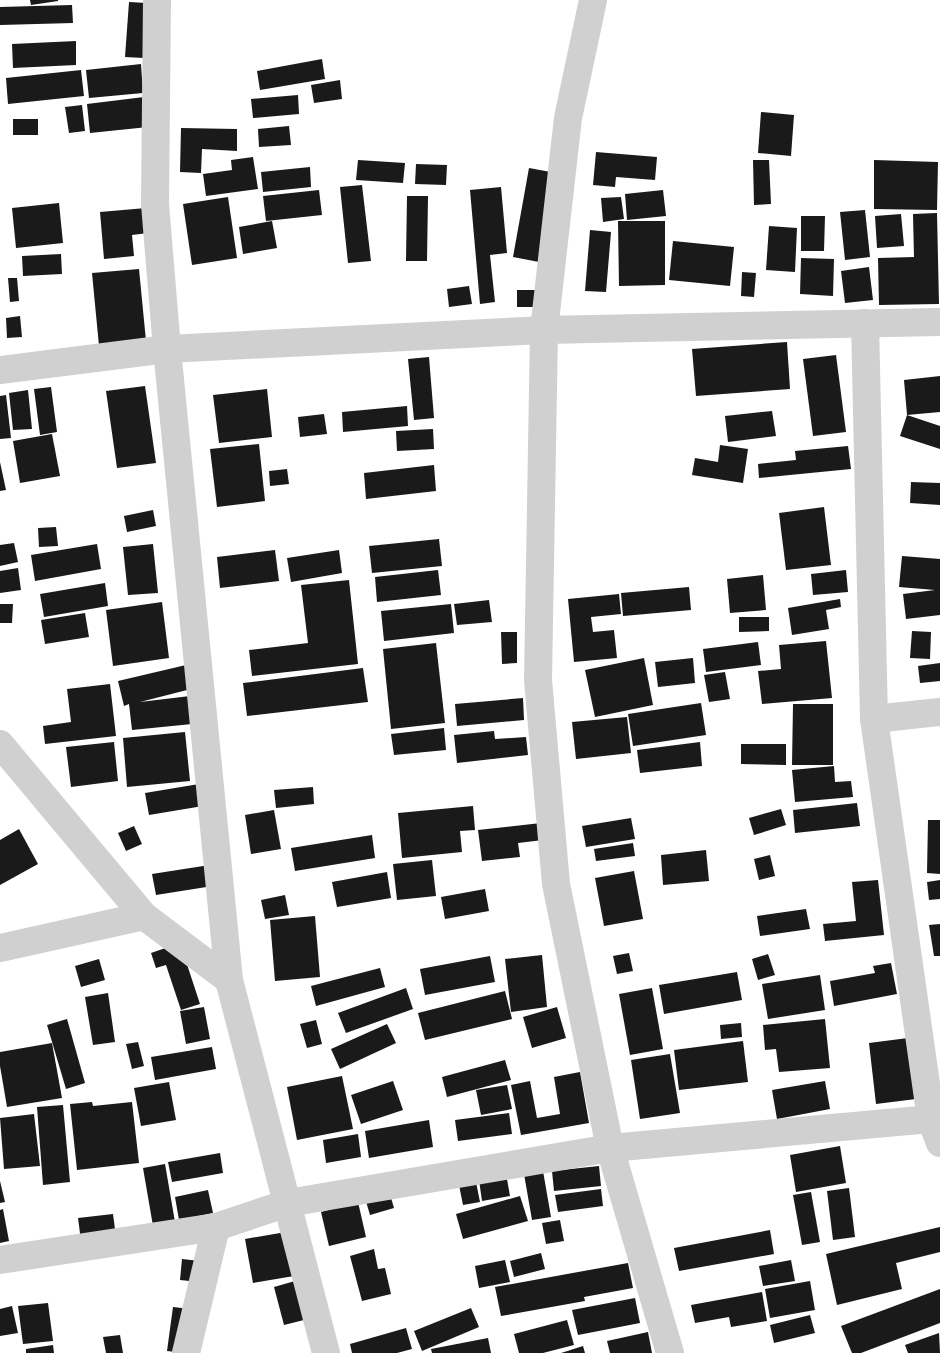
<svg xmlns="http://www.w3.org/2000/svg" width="940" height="1353" font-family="Rubik,sans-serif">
<rect width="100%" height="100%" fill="#fff"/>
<!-- building -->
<g fill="#1a1a1a">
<path d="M30 0H58V1L31 5Z"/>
<path d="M129 2 147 3 144 58 125 57Z"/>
<path d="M72 5 73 23 0 25V7Z"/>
<path d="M76 41V65L13 68 12 44Z"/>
<path d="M322 59 325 79 260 90 257 71Z"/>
<path d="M141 64 143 93 89 98 86 70Z"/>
<path d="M81 70 84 96 8 104 6 78Z"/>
<path d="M340 80 342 99 314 103 311 85Z"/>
<path d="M298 95 299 114 253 118 251 99Z"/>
<path d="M144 97 148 127 90 133 87 104Z"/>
<path d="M82 105 85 131 69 133 65 107Z"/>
<path d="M761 112 794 115 791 156 758 153Z"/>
<rect x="13" y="119" width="25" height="16"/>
<path d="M289 126 291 145 259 147 258 129Z"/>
<path d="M181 128 237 129V151L202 149 201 173 180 172Z"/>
<path d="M596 152 657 157 655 180 616 177 615 187 593 185Z"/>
<path d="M253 157 258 189 206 196 203 174 232 170 231 160Z"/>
<path d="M358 160 405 163 403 183 356 180Z"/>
<path d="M753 160H769L771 204 754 205Z"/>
<path d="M874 160 938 162 937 210 874 209Z"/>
<path d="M416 164 447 165 446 185 415 184Z"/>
<path d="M310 167 311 187 263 192 261 172Z"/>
<path d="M529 168 556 173 539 262 513 257Z"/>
<path d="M362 185 371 261 348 263 340 187Z"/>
<path d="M501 187 507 253 490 255 495 302 480 304 470 190Z"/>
<path d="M319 190 322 215 266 221 263 196Z"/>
<path d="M663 190 666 216 627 220 625 194Z"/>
<path d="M407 196H428L427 261H406Z"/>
<path d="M228 197 237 258 192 265 183 204Z"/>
<path d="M621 197 624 219 603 222 601 198Z"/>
<path d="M59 203 63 243 16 248 12 208Z"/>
<path d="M146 208 148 233 132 235 134 256 104 259 100 212Z"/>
<path d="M865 210 870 257 845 260 840 212Z"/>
<path d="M937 213 939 304 879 305 878 258 914 257 913 214Z"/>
<path d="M901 214 904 246 877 248 875 216Z"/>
<path d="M801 216H825L824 251H801Z"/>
<path d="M272 221 277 248 243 254 239 227Z"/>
<path d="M618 221H665V285L619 286Z"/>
<path d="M769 226 797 228 795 272 766 270Z"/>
<path d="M590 230 611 232 606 292 585 291Z"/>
<path d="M673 241 734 247 730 286 669 280Z"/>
<path d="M61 254 62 274 23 276 22 256Z"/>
<path d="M801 258 834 259 833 296 800 294Z"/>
<path d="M869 267 873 300 845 303 841 271Z"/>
<path d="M139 269 146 341 99 346 92 273Z"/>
<path d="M742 272 756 273 754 297 741 296Z"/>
<path d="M8 278H17L19 301 10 302Z"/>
<path d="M469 286 472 304 449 307 447 289Z"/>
<rect x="517" y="290" width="27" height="17"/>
<path d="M20 316 22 337 7 338 6 318Z"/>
<path d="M787 342 790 389 696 396 692 349Z"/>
<path d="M836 355 846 432 813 436 803 359Z"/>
<path d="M429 357 434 418 414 420 408 359Z"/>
<path d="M940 376V412L907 415 904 380Z"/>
<path d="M145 386 156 463 117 468 106 391Z"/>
<path d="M51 387 57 432 40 435 34 389Z"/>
<path d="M267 389 272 437 219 443 213 395Z"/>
<path d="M28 390 32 429 13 430 9 393Z"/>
<path d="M6 395 11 438 0 439V396Z"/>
<path d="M407 406 408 426 343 432 342 412Z"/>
<path d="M772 411 776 436 728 442 725 416Z"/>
<path d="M324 414 327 434 300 437 298 417Z"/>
<path d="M907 415 940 426V449L900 436Z"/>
<path d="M433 429 434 449 397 451 396 431Z"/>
<path d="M52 434 60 476 20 483 13 441Z"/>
<path d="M259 444 265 501 217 507 210 449Z"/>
<path d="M720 445 748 449 743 483 692 475 695 458 718 462Z"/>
<path d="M848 446 851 469 759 478 758 464 796 460 795 451Z"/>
<path d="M0 462 6 490 0 491Z"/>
<path d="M434 465 436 491 366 499 364 473Z"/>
<path d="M287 469 289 484 270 486 269 471Z"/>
<path d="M911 482 940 483V505L910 503Z"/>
<path d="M824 507 831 565 786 570 779 513Z"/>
<path d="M153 510 156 526 127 532 124 516Z"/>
<path d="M56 527 58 546 39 547 38 528Z"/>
<path d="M439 539 442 566 372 573 369 546Z"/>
<path d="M14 543 18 562 0 566V545Z"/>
<path d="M97 544 101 569 35 581 31 555Z"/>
<path d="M153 544 158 593 128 595 123 547Z"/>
<path d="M275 550 279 581 220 588 217 557Z"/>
<path d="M339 550 342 573 291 582 287 558Z"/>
<path d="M902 556 940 559V615L906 619 903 594 935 590 899 587Z"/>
<path d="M18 568 21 590 0 593V571Z"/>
<path d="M438 570 441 595 377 602 375 577Z"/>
<path d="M846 570 848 592 813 595 811 574Z"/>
<path d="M763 575 766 610 730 613 727 579Z"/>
<path d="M349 580 358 664 252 676 249 650 308 643 301 585Z"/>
<path d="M105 583 108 606 44 617 40 594Z"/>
<path d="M689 587 691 610 623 616 621 593Z"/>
<path d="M619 594 621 614 591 617 593 632 614 630 617 658 574 662 568 599Z"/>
<path d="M840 599 841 607 826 610 829 629 792 635 788 608Z"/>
<path d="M489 600 492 622 457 625 454 604Z"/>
<path d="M162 602 169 658 113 666 106 610Z"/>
<path d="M0 604H13L12 623H0Z"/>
<path d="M451 604 454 633 384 641 381 611Z"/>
<path d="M85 613 89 637 45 644 41 620Z"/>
<path d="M739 617H769V631L739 632Z"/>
<path d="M912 631 931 632 930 659 910 658Z"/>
<path d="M501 632H517V663L502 664Z"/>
<path d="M826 641 832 698 762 704 758 671 781 669 779 645Z"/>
<path d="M758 642 761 665 706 672 703 649Z"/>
<path d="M436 643 445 723 391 729 383 649Z"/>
<path d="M644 658 653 705 595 717 585 670Z"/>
<path d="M693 658 695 683 658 687 655 662Z"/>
<path d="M940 663V681L920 683 918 666Z"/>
<path d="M186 665 191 689 140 702 190 696 192 724 132 730 129 704 124 706 118 681Z"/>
<path d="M363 668 368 702 247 716 243 683Z"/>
<path d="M725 672 730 699 709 702 704 675Z"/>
<path d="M110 684 116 736 45 744 43 726 71 722 67 689Z"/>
<path d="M523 698 524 720 457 726 455 704Z"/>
<path d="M701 703 706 735 633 746 628 714Z"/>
<path d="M793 704H833V765H792Z"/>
<path d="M627 717 631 753 576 759 572 722Z"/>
<path d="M444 728 446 750 394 755 391 734Z"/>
<path d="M494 731 495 739 526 737 528 755 457 763 454 735Z"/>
<path d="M185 732 190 781 127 787 123 738Z"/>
<path d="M114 742 118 781 71 787 66 747Z"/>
<path d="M700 742 702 766 640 773 637 750Z"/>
<path d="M741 744H786V765L741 764Z"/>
<path d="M834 766 835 782 851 781 853 797 795 802 792 770Z"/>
<path d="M205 783 209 805 149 815 145 793Z"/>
<path d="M313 787 314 804 276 808 274 790Z"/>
<path d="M857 803 860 826 795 833 793 810Z"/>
<path d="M473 806 475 830 460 831 462 852 402 858 398 813Z"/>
<path d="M781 809 786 825 754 835 749 818Z"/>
<path d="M274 810 281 849 251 854 245 815Z"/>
<path d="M631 818 635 839 586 847 582 826Z"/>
<path d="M928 820H940V874L927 873Z"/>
<path d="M541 823 543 840 518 843 520 857 482 861 478 830Z"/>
<path d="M134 826 142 844 126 851 118 833Z"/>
<path d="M19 829 38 864 0 885V840Z"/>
<path d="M372 835 375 858 295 871 291 848Z"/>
<path d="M633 843 635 856 596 861 594 849Z"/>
<path d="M706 850 709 881 663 885 661 855Z"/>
<path d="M770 855 775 876 759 880 754 859Z"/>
<path d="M432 860 436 896 397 900 393 864Z"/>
<path d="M216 864 219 885 156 895 152 874Z"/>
<path d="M634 871 643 919 604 926 595 878Z"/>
<path d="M387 872 391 898 337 907 332 882Z"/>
<path d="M878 880 884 935 825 941 823 924 856 921 852 882Z"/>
<path d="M940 880V899L929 900 927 882Z"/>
<path d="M485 889 489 911 445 919 441 897Z"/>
<path d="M285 895 289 915 265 919 261 900Z"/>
<path d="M806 909 810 929 760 936 757 916Z"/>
<path d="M315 916 320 977 275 981 270 920Z"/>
<path d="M940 924V956H934L929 925Z"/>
<path d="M180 943 200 1004 181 1010 166 965 156 968 151 953Z"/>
<path d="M629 953 633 971 617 974 613 956Z"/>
<path d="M768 954 775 975 758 980 752 959Z"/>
<path d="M542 955 547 1007 511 1012 505 959Z"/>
<path d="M490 956 495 982 425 995 420 969Z"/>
<path d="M99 959 105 980 81 987 75 966Z"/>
<path d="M891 963 897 994 834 1006 830 981 875 973 873 966Z"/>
<path d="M380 968 385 987 316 1006 311 986Z"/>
<path d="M737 972 742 1000 664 1014 659 985Z"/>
<path d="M820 975 825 1010 768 1019 762 984Z"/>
<path d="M406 988 413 1009 346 1033 338 1013Z"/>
<path d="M652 988 663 1049 630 1055 619 994Z"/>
<path d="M505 991 512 1019 425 1040 418 1013Z"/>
<path d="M108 993 115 1042 93 1045 85 997Z"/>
<path d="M204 1007 210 1039 186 1044 180 1011Z"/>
<path d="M557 1007 566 1038 532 1048 523 1017Z"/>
<path d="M67 1019 85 1083 66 1089 47 1025Z"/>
<path d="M825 1019 830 1068 779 1072 776 1049 765 1050 763 1025Z"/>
<path d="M316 1020 322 1044 307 1048 300 1024Z"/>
<path d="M741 1023 742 1037 721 1039 720 1025Z"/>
<path d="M387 1024 396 1043 340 1069 331 1049Z"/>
<path d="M908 1038 916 1099 876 1104 869 1043Z"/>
<path d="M743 1041 748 1082 679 1090 674 1050Z"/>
<path d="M138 1042 144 1066 132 1069 126 1044Z"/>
<path d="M52 1043 62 1098 7 1107 0 1066V1052Z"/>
<path d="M212 1047 216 1069 155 1080 151 1057Z"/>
<path d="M670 1054 680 1113 640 1119 631 1060Z"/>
<path d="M505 1060 511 1080 447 1097 442 1077Z"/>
<path d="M580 1072 589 1123 521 1135 511 1085 530 1081 537 1118 560 1114 554 1077Z"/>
<path d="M342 1076 353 1129 297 1140 287 1087Z"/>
<path d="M393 1081 403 1110 361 1124 351 1095Z"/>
<path d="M825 1081 830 1109 777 1119 772 1090Z"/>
<path d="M169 1082 176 1120 141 1126 134 1088Z"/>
<path d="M507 1085 512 1109 481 1115 476 1090Z"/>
<path d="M92 1102 93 1106 132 1102 139 1163 77 1170 70 1104Z"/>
<path d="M63 1105 70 1182 43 1185 37 1107Z"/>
<path d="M509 1113 512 1134 458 1141 455 1120Z"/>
<path d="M34 1114 40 1166 4 1169 0 1118Z"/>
<path d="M429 1120 433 1147 369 1158 365 1131Z"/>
<path d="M358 1134 361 1157 326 1163 323 1140Z"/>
<path d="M840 1146 846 1183 796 1192 790 1155Z"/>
<path d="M220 1153 223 1173 172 1182 168 1162Z"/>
<path d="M165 1164 175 1222 153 1226 143 1168Z"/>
<path d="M599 1166 601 1186 554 1191 552 1171Z"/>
<path d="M505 1168 510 1196 482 1201 478 1173Z"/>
<path d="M543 1171 551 1217 532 1220 524 1174Z"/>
<path d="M475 1177 480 1202 463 1205 458 1180Z"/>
<path d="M0 1181 5 1202 0 1203Z"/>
<path d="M849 1188 855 1237 833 1240 827 1191Z"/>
<path d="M601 1189 603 1206 558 1212 555 1195Z"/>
<path d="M208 1190 213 1213 179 1220 175 1197Z"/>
<path d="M389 1191 394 1208 370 1215 365 1198Z"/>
<path d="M811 1192 820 1242 802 1245 793 1195Z"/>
<path d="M520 1196 528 1221 463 1239 456 1214Z"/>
<path d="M358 1202 366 1237 329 1246 321 1212Z"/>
<path d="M3 1209 9 1241 0 1243V1210Z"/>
<path d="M113 1214 116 1237 81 1241 78 1218Z"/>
<path d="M560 1220 564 1241 546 1244 542 1223Z"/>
<path d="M940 1227V1252L896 1263 902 1289 837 1305 826 1254Z"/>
<path d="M770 1230 774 1254 679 1271 674 1248Z"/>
<path d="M286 1232 294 1276 253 1283 245 1239Z"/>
<path d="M374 1249 378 1269 385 1268 391 1294 362 1301 350 1256Z"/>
<path d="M541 1253 545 1269 514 1277 510 1261Z"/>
<path d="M182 1259 200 1261 199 1282 180 1280Z"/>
<path d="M505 1260 510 1282 479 1288 475 1266Z"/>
<path d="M791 1260 795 1281 763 1286 759 1266Z"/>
<path d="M628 1263 633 1288 584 1297 585 1301 501 1316 495 1287Z"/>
<path d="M295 1281 304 1320 284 1325 274 1287Z"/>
<path d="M810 1281 815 1310 770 1318 765 1289Z"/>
<path d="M940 1289V1323L861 1353H852L841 1326Z"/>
<path d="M762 1292 767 1321 731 1327 729 1317 695 1323 691 1305Z"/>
<path d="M635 1298 640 1323 578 1335 572 1310Z"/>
<path d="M48 1303 53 1341 23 1344 18 1306Z"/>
<path d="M12 1306 18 1333 0 1336V1309Z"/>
<path d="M173 1307 190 1309 184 1353 167 1351Z"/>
<path d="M471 1308 479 1327 422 1351 414 1331Z"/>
<path d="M810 1315 815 1333 774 1343 770 1325Z"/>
<path d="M567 1320 574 1345 543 1353H519L514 1334Z"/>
<path d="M406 1328 412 1349 397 1353H352L350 1344Z"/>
<path d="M648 1332 652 1353H610L607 1341Z"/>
<path d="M939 1333 940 1353H908L905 1345Z"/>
<path d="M120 1335 123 1353H106L103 1337Z"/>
<path d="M488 1338 491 1353H432L431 1349Z"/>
<path d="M53 1345 54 1353H26V1349Z"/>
<path d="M583 1346 585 1353H561Z"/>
</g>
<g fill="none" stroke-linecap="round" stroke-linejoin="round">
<!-- minor -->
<g stroke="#d0d0d0" stroke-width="28">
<path d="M157 0 155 204 167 349 229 980 326 1353"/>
<path d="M593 0 568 118 544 330 538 680 556 884 610 1148 670 1353"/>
<path d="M865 323 874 719 931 1119 940 1143"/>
<path d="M0 370 167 349 544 330 940 322"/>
<path d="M874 719 940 712"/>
<path d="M0 744 144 916 229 980"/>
<path d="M0 948 144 916"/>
<path d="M0 1260 216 1227 288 1203 610 1148 931 1119"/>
<path d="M186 1353 216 1227"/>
</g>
</g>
</svg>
